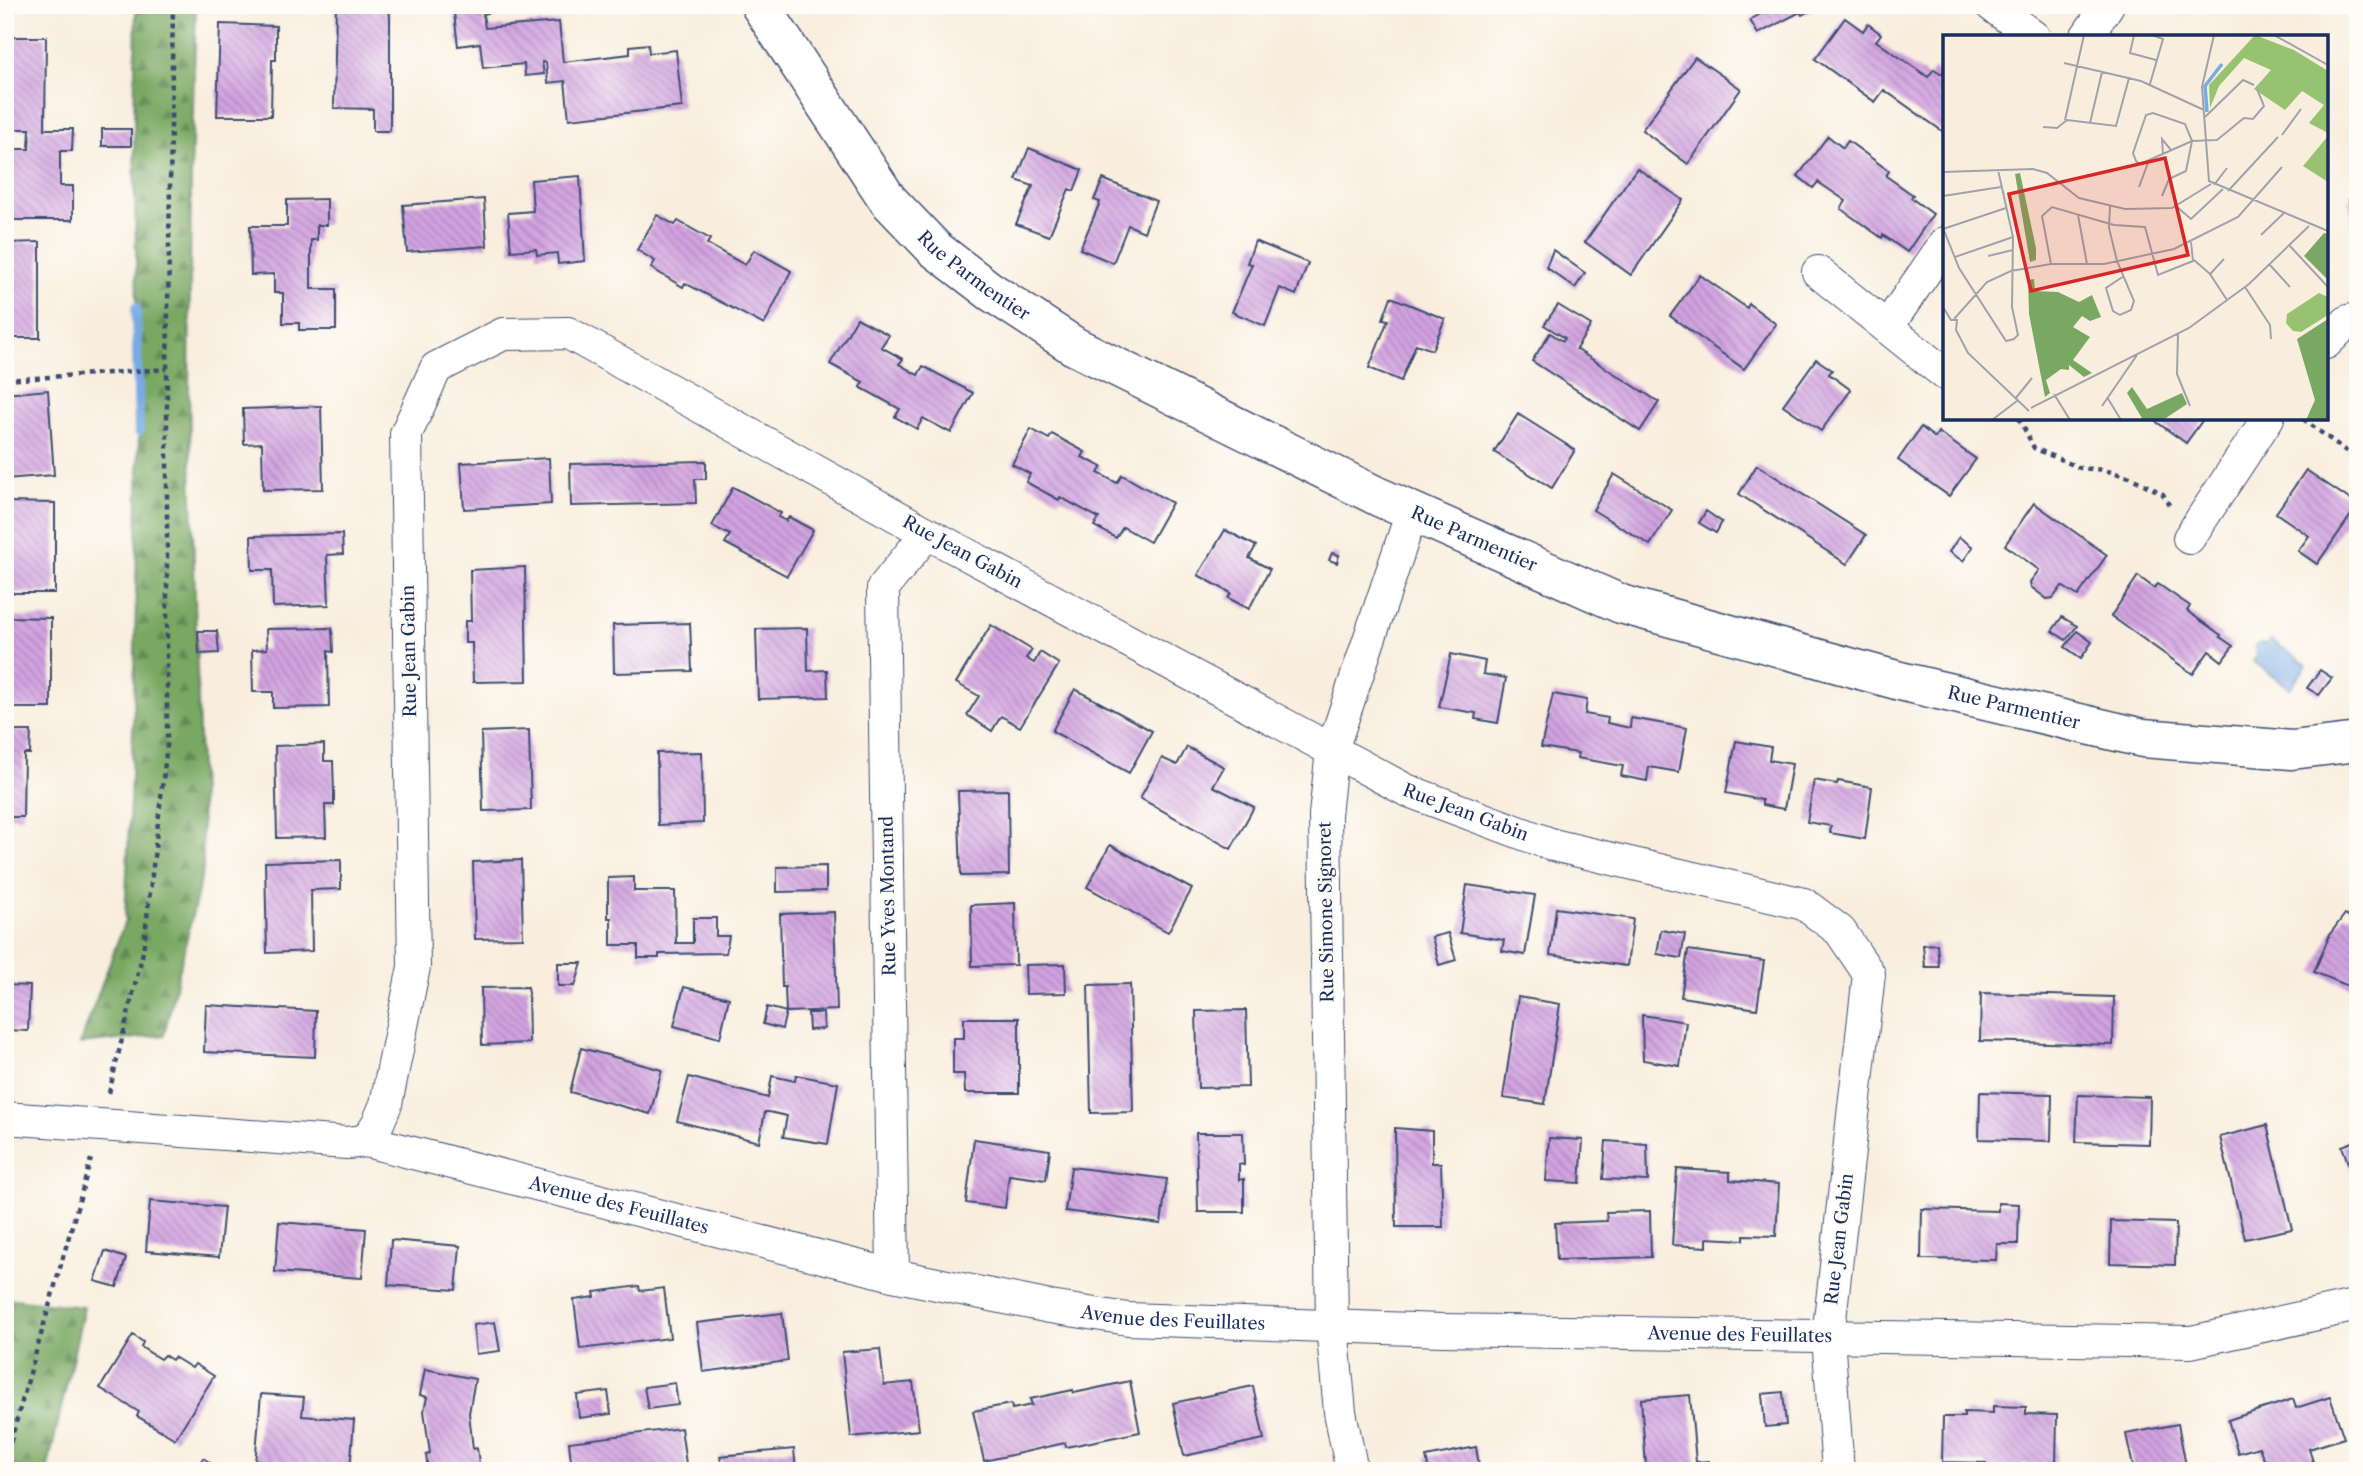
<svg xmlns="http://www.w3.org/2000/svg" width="2363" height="1476" font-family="'Libre Caslon Text',serif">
<defs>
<pattern id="forest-firs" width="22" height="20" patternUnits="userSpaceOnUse" patternTransform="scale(1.75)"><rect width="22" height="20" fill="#79a862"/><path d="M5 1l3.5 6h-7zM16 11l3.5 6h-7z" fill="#628954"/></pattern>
<pattern id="building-back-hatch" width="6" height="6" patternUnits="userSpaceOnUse" patternTransform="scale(1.75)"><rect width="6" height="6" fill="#d2a3e0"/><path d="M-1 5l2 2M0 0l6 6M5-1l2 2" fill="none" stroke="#aa85b9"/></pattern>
</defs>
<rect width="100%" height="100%" fill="#fdfcf7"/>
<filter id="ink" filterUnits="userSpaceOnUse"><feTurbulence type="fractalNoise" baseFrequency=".0143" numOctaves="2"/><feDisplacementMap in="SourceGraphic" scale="14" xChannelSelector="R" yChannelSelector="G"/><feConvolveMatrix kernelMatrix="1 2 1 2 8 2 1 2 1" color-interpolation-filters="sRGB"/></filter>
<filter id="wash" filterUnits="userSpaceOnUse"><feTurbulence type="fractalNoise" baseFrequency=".00686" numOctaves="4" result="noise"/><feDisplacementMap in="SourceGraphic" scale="28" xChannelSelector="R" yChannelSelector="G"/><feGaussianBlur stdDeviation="1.57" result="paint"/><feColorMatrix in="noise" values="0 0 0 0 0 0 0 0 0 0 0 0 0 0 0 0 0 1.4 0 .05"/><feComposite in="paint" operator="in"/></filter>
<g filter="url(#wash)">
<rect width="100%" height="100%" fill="#f9eede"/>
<!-- forest -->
<g fill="url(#forest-firs)" stroke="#4a6c60" stroke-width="2">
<path d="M136 5H196L191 175 189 395 203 870 164 1035 80 1044 125 921 134 705 139 432 134 132Z"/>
<path d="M5 1298 84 1307 47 1471H5Z"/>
</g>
<!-- water -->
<path fill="#78aae3" stroke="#4a6ca0" stroke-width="2" d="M2270 639 2307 665 2290 688 2253 661 2257 656 2255 646 2260 643 2266 644Z"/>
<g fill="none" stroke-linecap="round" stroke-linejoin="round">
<!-- stream -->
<path stroke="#78aae3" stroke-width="10" d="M136 308 139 432"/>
</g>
<g id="blocks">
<!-- building -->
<g fill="url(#building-back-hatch)">
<path d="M336 5H389L390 18V131H373V109L334 108Z"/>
<path d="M453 5H487L488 13 483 14 485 28 559 22 563 62 630 54V46L648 44 649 53 676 50 682 107 569 119 565 81 548 83 546 62H542L544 74 525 76 524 64 483 68 480 43 458 46Z"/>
<path d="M1776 5H1819L1802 15 1800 12 1758 34 1750 20Z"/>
<path d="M1845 18 1863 31 1868 24 1881 34 1876 41 1928 77 1934 69 1942 74 1945 69V133L1884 90 1875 102 1815 59Z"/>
<path d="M220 24 276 26V60H272L271 116H217Z"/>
<path d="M2358 34V54H2356L2353 35Z"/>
<path d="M5 37H46L45 129H73L72 151H60V186H73V220H5V149H29L30 129H5Z"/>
<path d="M1695 57 1741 89 1688 164 1642 130Z"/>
<rect x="102" y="129" width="29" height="17"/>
<path d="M1828 136 1843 148 1848 141 1889 171 1886 176 1913 195 1911 198 1933 214 1907 252 1883 235 1882 238 1841 209 1846 201 1818 182 1813 188 1798 176Z"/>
<path d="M1029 148 1082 170 1074 191 1069 189 1049 236 1016 224 1033 186 1016 180Z"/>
<path d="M1637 168 1683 200 1631 275 1585 242Z"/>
<path d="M580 176 585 261 558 264 557 253 537 255 536 249 511 251 508 213 533 211 531 180Z"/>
<path d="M1103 179 1156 201 1144 232 1128 225 1113 263 1080 249 1100 202 1094 200Z"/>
<path d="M327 199V225H317V240H311V289H336V330H299V323H283V293H274V274L251 275 250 226H287V200Z"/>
<path d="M484 199 487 246 407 252 403 205Z"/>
<path d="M2358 199V245H2356L2349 200Z"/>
<path d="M657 215 675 225 678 221 710 239 707 244 745 265 754 250 791 271 764 325 685 283 683 287 651 268 655 261 637 250Z"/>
<path d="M1255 241 1308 263 1296 295 1280 288 1265 326 1232 312 1252 264 1247 263Z"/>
<path d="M40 242V338H5V243Z"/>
<path d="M1553 250 1585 273 1575 288 1546 267Z"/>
<path d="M1700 275 1747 308 1749 304 1776 324 1744 369 1670 316Z"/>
<path d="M1391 297 1445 319 1432 350 1416 344 1401 381 1369 368 1388 320 1383 319Z"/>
<path d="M1558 305 1591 325 1576 349 1659 402 1640 431 1532 361 1550 333 1563 341 1565 338 1544 325Z"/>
<path d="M857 318 889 335 881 347 903 359 899 364 918 375 923 366 973 393 951 433 923 418 917 429 895 417 900 409 860 387 863 382 830 364Z"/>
<path d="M1816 359 1832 370 1829 374 1851 390 1821 431 1783 405Z"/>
<path d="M48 390 54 475 5 479V394Z"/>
<path d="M321 406 323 489 263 490 262 443 244 444 243 409Z"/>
<path d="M1518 414 1575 450 1552 488 1494 452Z"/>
<path d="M2151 418H2204L2186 443Z"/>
<path d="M1921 427 1935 438 1938 432 1976 459 1949 496 1898 460Z"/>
<path d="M1031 429 1049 439 1052 434 1085 452 1082 457 1102 467 1098 473 1117 483 1122 475 1172 503 1150 542 1123 527 1116 538 1094 526 1099 518 1060 497 1059 500 1026 482 1030 474 1012 464Z"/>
<path d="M549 458 551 504 464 509 461 463Z"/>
<path d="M706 461V479H695L696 503 571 506 570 464Z"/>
<path d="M1757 465 1866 535 1847 564 1739 494Z"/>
<path d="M2306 470 2358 505 2317 564 2298 551 2309 536 2276 513Z"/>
<path d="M1614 474 1672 510 1650 545 1593 510Z"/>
<path d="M733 487 781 513 778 517 786 521 789 517 813 530 787 576 725 543 730 535 712 526Z"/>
<path d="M5 502 55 503V593H5Z"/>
<path d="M2034 503 2107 555 2078 596 2062 586 2053 598 2047 599 2031 587 2030 582 2039 570 2005 545Z"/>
<path d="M1706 511 1722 522 1716 533 1699 523Z"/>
<path d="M1225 530 1256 546 1249 558 1270 569 1249 609 1228 598 1231 593 1198 575Z"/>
<path d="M342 534 343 554 327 555 329 605 273 607 272 570H252L251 536Z"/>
<path d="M1959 537 1973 547 1963 561 1949 552Z"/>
<path d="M1332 553 1339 555 1337 563 1329 560Z"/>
<path d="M525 567 527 681 473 682 472 643H465V621H471L470 570Z"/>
<path d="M2138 576 2154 588 2158 584 2190 606 2187 611 2221 635 2220 637 2233 646 2222 661 2209 651 2193 674 2111 616Z"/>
<path d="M5 617 51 618V708H5Z"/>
<path d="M2062 617 2077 626 2066 640 2052 631Z"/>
<path d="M690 623 692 671 614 673 613 625Z"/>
<path d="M991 625 1032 650 1026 658 1034 663 1040 652 1059 664 1020 727 1001 716 992 731 967 715 979 696 956 683Z"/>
<path d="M332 628 333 652 328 651 329 707 273 708V692H253L252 650 267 649 266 629Z"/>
<path d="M807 628 808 671 827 670 828 697 758 699 756 629Z"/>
<path d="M198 631H217L219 653 199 654Z"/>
<path d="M2077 631 2092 642 2081 658 2065 647Z"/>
<path d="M1451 654 1485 661 1483 674 1506 678 1498 723 1475 719 1476 713 1439 707Z"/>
<path d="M2320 670 2332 678 2319 695 2307 688Z"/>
<path d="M1075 689 1152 731 1129 773 1052 731Z"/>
<path d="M1553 694 1587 700 1585 714 1608 718 1607 723 1630 728 1631 718 1687 728 1679 772 1649 767 1647 781 1621 776 1623 766 1577 758 1578 753 1541 747Z"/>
<path d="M529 730 531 810 483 811 481 732Z"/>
<path d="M5 731H31L30 754H24L23 817H5Z"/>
<path d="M1736 741 1771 747 1769 760 1792 764 1784 809 1762 805V800L1726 793Z"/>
<path d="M324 744V761H333L334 795V805H325L326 837 277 838 275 746Z"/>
<path d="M1187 747 1224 767 1213 786 1254 807 1231 849 1140 798 1162 758 1177 765Z"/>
<path d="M702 752 703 823 658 825 657 753Z"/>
<path d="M1814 780 1837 784 1838 781 1872 787 1865 839 1830 833 1831 826 1807 822Z"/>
<path d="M1008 790 1009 875 961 876 958 791Z"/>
<path d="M1110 845 1192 889 1168 932 1087 887Z"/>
<path d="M341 860V889L311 890 312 951 267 953 265 862Z"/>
<path d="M521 860 523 938 475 939 473 862Z"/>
<path d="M826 866V891L777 892V867Z"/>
<path d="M634 877V891H675L676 943H693V918H716V936H729L726 953 659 954V958H638V945H611V918H608V878Z"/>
<path d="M1467 885 1535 895 1525 955 1502 951 1504 940 1460 933Z"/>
<path d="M1015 903 1016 965 972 966 971 905Z"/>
<path d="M1556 908 1633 919 1627 966 1550 955Z"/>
<path d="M2358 910V990L2314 972 2330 934 2345 914 2348 916Z"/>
<path d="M834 912 837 1010 786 1012 782 1029 763 1024 767 1007 786 1012 785 987H782L780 914Z"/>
<path d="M1661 930 1685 934 1681 958 1657 954Z"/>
<path d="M1448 933 1456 960 1439 965 1432 937Z"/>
<path d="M1937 944 1939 967H1925L1923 945Z"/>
<path d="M1688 950 1764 961 1757 1009 1681 997Z"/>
<path d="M558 963H582L575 986H558Z"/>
<path d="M1065 964 1066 993 1026 994 1025 965Z"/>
<path d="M1130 984 1133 1112 1091 1113 1088 985Z"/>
<path d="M5 985 30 986 28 1031 5 1030Z"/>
<path d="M528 987 529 1043 482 1045 481 988Z"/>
<path d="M684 987 729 998 720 1038 674 1026Z"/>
<path d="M1981 993 2114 997 2113 1045 1980 1041Z"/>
<path d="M1518 997 1560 1004 1545 1104 1503 1098Z"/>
<path d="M206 1005 316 1011 315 1057 204 1052Z"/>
<path d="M1246 1010 1248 1087 1198 1088 1196 1011Z"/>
<path d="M808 1013H823L824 1029 809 1030Z"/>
<path d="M1642 1015 1686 1022 1680 1066 1643 1060Z"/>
<path d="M964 1018H1019V1093H965L964 1074H953V1038H964Z"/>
<path d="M581 1048 662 1070 650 1114 570 1092Z"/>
<path d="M796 1075 838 1083 828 1144 783 1137 787 1116 769 1112H765L759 1142 677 1121 689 1077 768 1098 772 1076 795 1081Z"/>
<path d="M1980 1092 2052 1094 2051 1141 1979 1139Z"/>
<path d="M2078 1095 2150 1097 2149 1144 2076 1142Z"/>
<path d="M2267 1125 2292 1229 2245 1239 2220 1137Z"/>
<path d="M1395 1128 1432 1131V1163H1441L1443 1227H1396Z"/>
<path d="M1196 1133H1243L1244 1165 1239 1164V1180L1244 1179V1212H1198Z"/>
<path d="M1549 1138 1583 1140 1580 1183 1546 1181Z"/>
<path d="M974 1139 1050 1150 1046 1180 1009 1175 1005 1208 966 1203Z"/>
<path d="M2358 1140V1188H2357L2342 1146Z"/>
<path d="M1606 1141 1647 1144 1648 1181 1603 1179Z"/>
<path d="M1071 1167 1167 1179 1161 1224 1065 1211Z"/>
<path d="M1677 1169 1730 1172V1180L1779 1184 1776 1236 1744 1235V1240L1707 1238V1247L1672 1245Z"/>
<path d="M150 1201 224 1207 219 1257 146 1251Z"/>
<path d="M1998 1203 2019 1204 2018 1244H1997L1996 1260 1921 1259 1922 1209 1998 1211Z"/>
<path d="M5 1207 12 1209 6 1231H5Z"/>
<path d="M1650 1211 1651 1257 1557 1260 1555 1223 1607 1221 1606 1212Z"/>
<path d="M2111 1221 2176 1223 2175 1265 2110 1263Z"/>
<path d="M279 1222 366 1229 362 1278 275 1272Z"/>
<path d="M391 1240 460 1246 456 1290 388 1285Z"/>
<path d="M105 1251 126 1258 117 1287 95 1281Z"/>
<path d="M639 1286 640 1291 664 1288 670 1338 580 1349 574 1300 595 1297 594 1292Z"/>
<path d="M782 1313 788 1361 703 1372 697 1323Z"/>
<path d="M495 1322 500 1351 476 1354 473 1325Z"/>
<path d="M133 1335 143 1342 141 1347 160 1359 164 1355 172 1360 174 1357 192 1368 195 1364 214 1376 175 1439 137 1416 139 1412 100 1388Z"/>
<path d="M880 1349 884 1385 913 1382 919 1430 851 1437 842 1352Z"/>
<path d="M425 1369 475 1379 469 1413 473 1449 477 1448 480 1471H428L426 1455 430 1453 424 1411 427 1397 420 1395Z"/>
<path d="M1130 1381 1140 1432 1066 1447 1065 1443 984 1461 973 1411 1011 1404 1012 1409 1032 1405 1030 1399 1073 1390 1074 1393Z"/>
<path d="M675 1383 678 1405 648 1409 644 1387Z"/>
<path d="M1253 1386 1264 1439 1184 1456 1173 1403Z"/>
<path d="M608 1391 611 1414 579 1418 577 1395Z"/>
<path d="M1783 1392 1786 1425 1765 1427 1762 1394Z"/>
<path d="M261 1394 304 1397 302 1416 354 1420 350 1471H299L300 1468 255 1464Z"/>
<path d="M1690 1395 1696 1462 1709 1461 1710 1471H1665V1464L1646 1466 1641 1399Z"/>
<path d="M2330 1397 2344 1438 2309 1449 2316 1471H2242L2265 1462 2259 1447 2238 1453 2228 1420 2293 1399 2296 1408Z"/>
<path d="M1993 1406 2026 1407V1414L2057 1415 2056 1465 2017 1464V1471H1986V1463L1942 1462 1943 1417H1964V1412L1993 1413Z"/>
<path d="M2178 1424 2187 1471H2134L2126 1434Z"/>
<path d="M681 1428 687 1471H572L569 1442Z"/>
<path d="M1476 1447 1480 1471H1429L1426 1457Z"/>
<path d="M794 1449 796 1471H722L720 1456Z"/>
<path d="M203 1458 223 1471H195Z"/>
</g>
</g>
</g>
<g filter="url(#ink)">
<use href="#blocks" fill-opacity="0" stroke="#3c4c71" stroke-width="2"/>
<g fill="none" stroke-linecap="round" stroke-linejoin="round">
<!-- minor casing -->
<g stroke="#3c4c71" stroke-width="34">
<g id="minor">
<path d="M1991 5 2034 37"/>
<path d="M2086 37 2108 5"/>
<path d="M1818 272 1945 374"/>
<path d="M1887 327 1945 243"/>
<path d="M2326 343 2348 321 2358 319"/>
<path d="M2189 538 2268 418"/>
<path id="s1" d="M5 1118 347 1143 366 1141 893 1275 1050 1307 1128 1319 1442 1330 2191 1342 2358 1305"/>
<path id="s2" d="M366 1141 378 1123 386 1104 414 967 406 434 436 368 503 334 568 333 927 533 1406 790 1553 845 1804 904 1840 931 1869 974 1828 1337 1838 1471"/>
<path d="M893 1275 883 588 927 533"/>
<path d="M1352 1471 1340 1412 1332 1326 1325 815 1332 750 1412 512"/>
</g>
</g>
<!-- tertiary casing -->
<g stroke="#3c4c71" stroke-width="41">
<g id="tertiary">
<path id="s3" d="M760 5 888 200 935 249 990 291 1074 346 1379 497 1621 604 1900 681 2143 738 2292 750 2358 742"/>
</g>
</g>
<!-- path -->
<g stroke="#3c4c71" stroke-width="4.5" stroke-dasharray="5 5" stroke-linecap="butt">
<path d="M5 380 167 369"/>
<path d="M2019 418 2034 448 2080 468 2104 470 2130 477 2163 494 2169 505"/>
<path d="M2303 419 2358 460"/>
<path d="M109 1093 143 952 167 745V369L173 5"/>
<path d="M5 1461 91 1159"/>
</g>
<!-- minor -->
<use href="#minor" stroke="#fff" stroke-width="32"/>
<!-- tertiary -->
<use href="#tertiary" stroke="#fff" stroke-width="38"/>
</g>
</g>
<g text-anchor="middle" stroke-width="6" stroke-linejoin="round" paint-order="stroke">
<!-- street labels -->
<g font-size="18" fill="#1b2f5e" stroke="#fdfcf7">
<text dy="6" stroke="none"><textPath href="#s3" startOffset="348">Rue Parmentier</textPath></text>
<text dy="6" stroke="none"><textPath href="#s3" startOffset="915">Rue Parmentier</textPath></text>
<text dy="6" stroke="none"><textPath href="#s2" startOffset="1379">Rue Jean Gabin</textPath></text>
<text transform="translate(409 651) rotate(-91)" y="6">Rue Jean Gabin</text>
<text dy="6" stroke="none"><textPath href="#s3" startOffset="1482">Rue Parmentier</textPath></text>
<text dy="6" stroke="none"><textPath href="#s2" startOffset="1946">Rue Jean Gabin</textPath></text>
<text transform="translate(888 896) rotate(-91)" y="6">Rue Yves Montand</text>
<text transform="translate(1326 912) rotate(-91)" y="6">Rue Simone Signoret</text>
<text dy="6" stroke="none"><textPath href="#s1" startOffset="623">Avenue des Feuillates</textPath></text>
<text transform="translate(1839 1239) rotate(-83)" y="6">Rue Jean Gabin</text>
<text dy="6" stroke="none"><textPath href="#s1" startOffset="1190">Avenue des Feuillates</textPath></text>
<text dy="6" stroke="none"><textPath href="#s1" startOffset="1757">Avenue des Feuillates</textPath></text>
</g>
</g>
<!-- overview -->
<g transform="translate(1943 35)">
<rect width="385" height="385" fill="#f9eede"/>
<path d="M312 0 351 15 385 36V98L366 88 381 70 359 56 342 75 311 54 328 35 301 23 276 51 267 73 266 50ZM385 101V147L360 131ZM376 258 385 262V280L358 297 350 296 343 288 344 279Z" fill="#97c26f"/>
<path d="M77 138 93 213V225L87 227 72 139ZM381 198 385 199V245L361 221ZM91 244 92 256 115 257 136 267 149 260 158 282 147 286 139 281 130 292 147 302 130 325 149 338 141 342 126 330V335L118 334 103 345 107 358 102 362 86 279 85 245ZM385 284V385H363L372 365 354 304ZM189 352 204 374 239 358 244 369 220 385H200L184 358Z" fill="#79a862"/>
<path fill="none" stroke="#78aae3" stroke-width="3.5" d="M264 77 262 51 279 29"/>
<path fill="none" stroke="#a0a2ab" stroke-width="2" d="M191 0 187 18 213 25M271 0 259 52 266 146 385 196M331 0 385 30M121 28 198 46 261 75M207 49 220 4 209 0M262 82 300 45 311 50M122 85 141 0M147 88 159 37M100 92 114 93 124 85 173 91 186 43M339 100 358 74M220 119 219 104 228 115M0 137 90 134 104 138 136 163 182 174 229 173 268 149M271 150 284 133M196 152 206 125M285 156 335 102M0 161 58 152M219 161 226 144 243 136 249 106 197 129 193 126 190 118 203 80 210 78 242 89 249 106 274 105 301 83 310 84 321 71 314 54M167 171 166 193 174 226 191 266 188 275 177 280 170 276 163 253 181 241M234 172 248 184 280 154M135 180 144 229M0 193 16 233 63 306 71 304 75 300 69 272 70 202 55 135M0 194 63 173M318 200 341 178M346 210 385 252M45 221 70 215M12 222 70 202M281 224 267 239 284 265M251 225 267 239M108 229 99 181 109 172 171 190 202 192 215 240 250 226 248 207M326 229 347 252M302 252 327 290 328 304M0 272 8 285H14L13 295 25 318 86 376M11 284 44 247 68 236 108 229H161L231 214 295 182 339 132M235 299 234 339 247 371M111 359 127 385M164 362 178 385M72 364 89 343M159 371 194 320M88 373 246 293 306 249 366 191M49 385 74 366"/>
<path fill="#d62828" fill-opacity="0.15" stroke="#d62828" stroke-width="3.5" d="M222 123 245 220 88 256 66 159Z"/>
<rect width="385" height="385" fill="none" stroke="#1b2f5e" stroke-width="3.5"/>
</g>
<!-- margin -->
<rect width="2363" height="1476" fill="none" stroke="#fdfcf7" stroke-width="28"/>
</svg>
